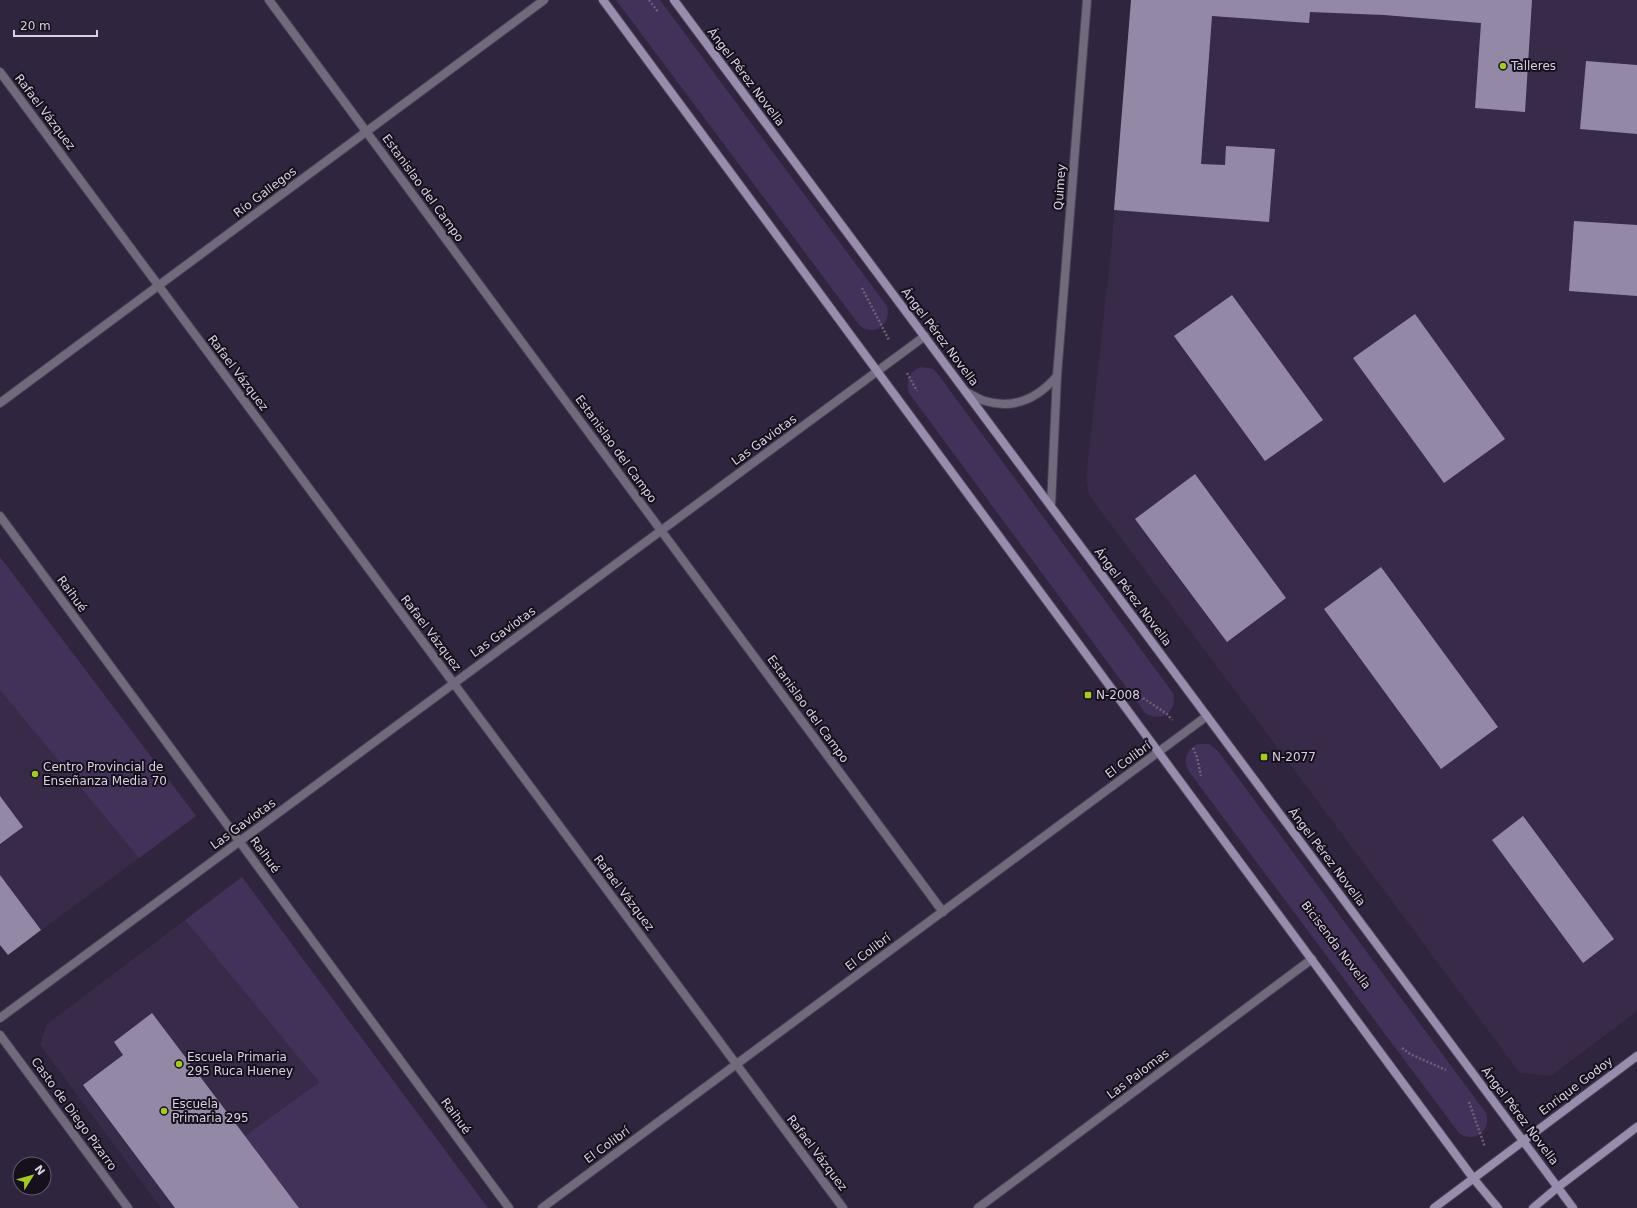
<svg xmlns="http://www.w3.org/2000/svg" width="1637" height="1208" font-family="'DejaVu Sans',sans-serif">
<rect width="100%" height="100%" fill="#2f253e"/>
<!-- built -->
<g fill="#382b4a">
<path d="M1131 0H1637V1011L1551 1076 1520 1073 1089 495 1086 478 1112 241Z"/>
<path d="M0 690 139 858 8 955 0 945Z"/>
<path d="M185 920 319 1082 245 1136 299 1208H161L40 1045 46 1025Z"/>
</g>
<!-- green -->
<g fill="#423259">
<path d="M616 0H660L887 306C892 324 875 337 860 326Z"/>
<path d="M922 367 933 369 937 373 1173 693C1178 712 1161 723 1145 713L909 393C905 381 909 371 922 367Z"/>
<path d="M0 557 196 816 139 858 0 690Z"/>
<path d="M1197 744H1209L1218 751 1486 1113C1492 1131 1474 1144 1459 1133L1190 773C1182 761 1186 751 1197 744Z"/>
<path d="M242 877 488 1208H299L245 1136 319 1082 185 920Z"/>
</g>
<!-- building -->
<g fill="#9488a7">
<path d="M1131 0H1532L1525 112 1475 108 1481 23 1384 15 1310 12 1309 23 1212 16 1201 164 1225 165 1226 146 1275 149 1269 222 1114 210Z"/>
<path d="M1586 61 1637 65V134L1580 129Z"/>
<path d="M1574 221 1637 225V296L1569 291Z"/>
<path d="M1232 295 1323 420 1265 461 1174 336Z"/>
<path d="M1415 314 1505 439 1444 483 1353 358Z"/>
<path d="M1195 474 1286 598 1227 642 1135 519Z"/>
<path d="M1381 567 1498 727 1441 769 1324 609Z"/>
<path d="M0 796 23 827 0 844Z"/>
<path d="M1523 816 1614 939 1583 963 1492 840Z"/>
<path d="M0 875 41 930 8 955 0 945Z"/>
<path d="M152 1013 245 1136 299 1208H175L83 1085 123 1055 114 1042Z"/>
</g>
<g fill="none" stroke-linecap="round" stroke-linejoin="round">
<!-- street casing -->
<g stroke="#4a4158" stroke-width="10">
<g id="street">
<path d="M269 0 943 912"/>
<path d="M0 72 843 1208"/>
<path d="M965 391C972 395 978 399 985 401 1015 410 1038 398 1057 376"/>
<path d="M0 403 544 0"/>
<path d="M1051 506 1057 376 1087 0"/>
<path d="M0 516 509 1208"/>
<path d="M0 1018 925 336"/>
<path d="M0 1035 128 1208"/>
<path d="M542 1208 1207 716"/>
<path d="M978 1208 1312 959"/>
</g>
</g>
<!-- secondary casing -->
<g stroke="#4a4158" stroke-width="10">
<g id="secondary">
<path d="M603 0 1473 1178 1498 1208"/>
<path d="M674 0 1573 1208"/>
<path d="M1434 1208 1637 1056"/>
<path d="M1533 1208 1558 1187 1637 1127"/>
</g>
</g>
<!-- path -->
<g stroke="#6b6278" stroke-width="2.5" stroke-dasharray="2 2" stroke-linecap="butt">
<path d="M649 0 658 12"/>
<path d="M862 288 889 340"/>
<path d="M907 373 917 391"/>
<path d="M1143 698 1167 714 1172 720"/>
<path d="M1193 748 1197 757 1201 776"/>
<path d="M1402 1048 1410 1054 1446 1070"/>
<path d="M1469 1102 1485 1147"/>
</g>
<!-- street -->
<use href="#street" stroke="#716a7d" stroke-width="8"/>
<!-- secondary -->
<use href="#secondary" stroke="#998dad" stroke-width="8"/>
</g>
<!-- markers -->
<g fill="#a4c825" stroke="#15101c" stroke-width="1.5">
<circle cx="1503" cy="66" r="4"/>
<rect x="1084" y="691" width="8" height="8" rx="2"/>
<rect x="1260" y="753" width="8" height="8" rx="2"/>
<circle cx="35" cy="774" r="4"/>
<circle cx="179" cy="1064" r="4"/>
<circle cx="164" cy="1111" r="4"/>
</g>
<g text-anchor="middle" stroke-width="4" stroke-linejoin="round" paint-order="stroke">
<!-- poi labels -->
<g font-size="12" fill="#d7d1e2" stroke="#15101c" text-anchor="start">
<text x="1511" y="70">Talleres</text>
<text x="1096" y="699">N-2008</text>
<text x="1272" y="761">N-2077</text>
<text x="43" y="771">Centro Provincial de<tspan x="43" dy="14">Enseñanza Media 70</tspan></text>
<text x="187" y="1061">Escuela Primaria<tspan x="187" dy="14">295 Ruca Hueney</tspan></text>
<text x="172" y="1108">Escuela<tspan x="172" dy="14">Primaria 295</tspan></text>
</g>
<!-- street labels -->
<g font-size="12" fill="#d7d1e2" stroke="#15101c">
<text transform="translate(746 77) rotate(53)" y="4">Ángel Pérez Novella</text>
<text transform="translate(45 112) rotate(53)" y="4">Rafael Vázquez</text>
<text transform="translate(1060 187) rotate(-86)" y="4">Quimey</text>
<text transform="translate(423 188) rotate(54)" y="4">Estanislao del Campo</text>
<text transform="translate(265 192) rotate(-37)" y="4">Río Gallegos</text>
<text transform="translate(940 337) rotate(53)" y="4">Ángel Pérez Novella</text>
<text transform="translate(238 373) rotate(53)" y="4">Rafael Vázquez</text>
<text transform="translate(764 440) rotate(-36)" y="4">Las Gaviotas</text>
<text transform="translate(616 449) rotate(54)" y="4">Estanislao del Campo</text>
<text transform="translate(72 594) rotate(54)" y="4">Raihué</text>
<text transform="translate(1133 597) rotate(53)" y="4">Ángel Pérez Novella</text>
<text transform="translate(503 632) rotate(-36)" y="4">Las Gaviotas</text>
<text transform="translate(431 633) rotate(53)" y="4">Rafael Vázquez</text>
<text transform="translate(808 709) rotate(54)" y="4">Estanislao del Campo</text>
<text transform="translate(1128 760) rotate(-36)" y="4">El Colibrí</text>
<text transform="translate(243 824) rotate(-36)" y="4">Las Gaviotas</text>
<text transform="translate(265 855) rotate(54)" y="4">Raihué</text>
<text transform="translate(1327 857) rotate(53)" y="4">Ángel Pérez Novella</text>
<text transform="translate(624 893) rotate(53)" y="4">Rafael Vázquez</text>
<text transform="translate(1336 945) rotate(53)" y="4">Bicisenda Novella</text>
<text transform="translate(868 952) rotate(-37)" y="4">El Colibrí</text>
<text transform="translate(1138 1074) rotate(-37)" y="4">Las Palomas</text>
<text transform="translate(1576 1086) rotate(-37)" y="4">Enrique Godoy</text>
<text transform="translate(74 1114) rotate(54)" y="4">Casto de Diego Pizarro</text>
<text transform="translate(456 1116) rotate(54)" y="4">Raihué</text>
<text transform="translate(1520 1116) rotate(53)" y="4">Ángel Pérez Novella</text>
<text transform="translate(607 1145) rotate(-36)" y="4">El Colibrí</text>
<text transform="translate(817 1153) rotate(53)" y="4">Rafael Vázquez</text>
</g>
</g>
<!-- north arrow -->
<g transform="translate(32 1176) rotate(53)"><circle r="19" fill="#15101c" stroke="#635d6b"/>
<path d="M0-3L7 15L0 10L-7 15Z" fill="#a4c825"/>
<text y="-6" font-size="11" font-weight="bold" text-anchor="middle" fill="#d7d1e2">N</text>
</g>
<!-- scale -->
<path d="M14 30v6h83v-6" fill="none" stroke="#d7d1e2" stroke-width="2"/>
<text x="20" y="30" font-size="12" fill="#d7d1e2" stroke="#15101c" stroke-width="3" paint-order="stroke">20 m</text>
</svg>
